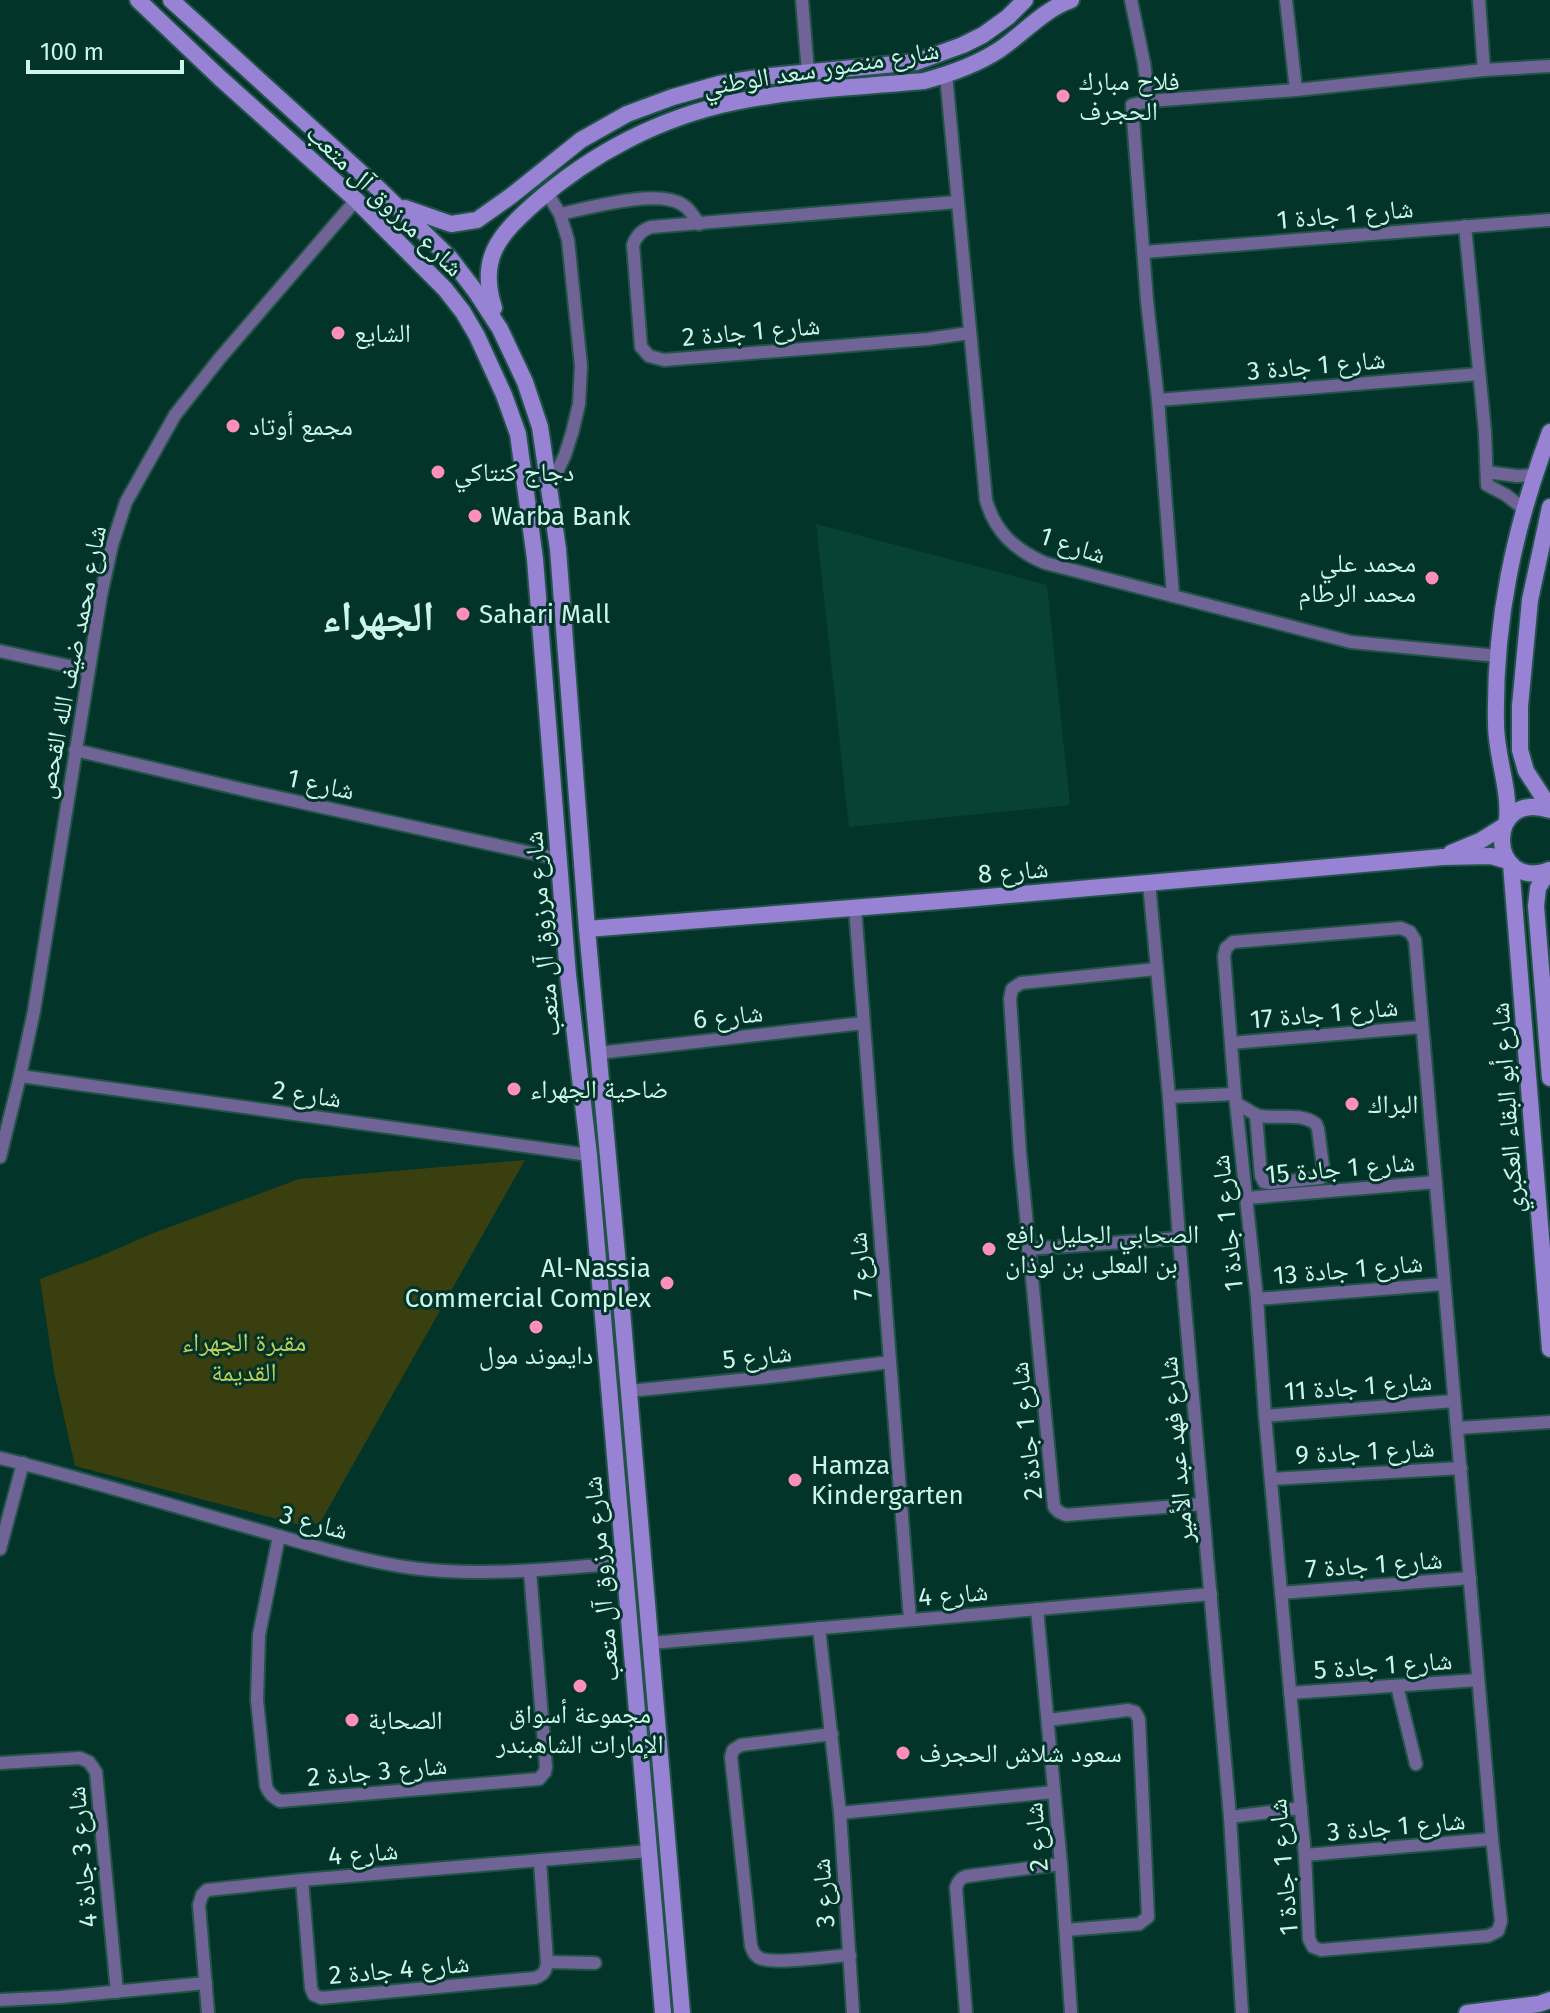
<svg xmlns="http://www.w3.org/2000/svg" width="1550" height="2013" font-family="'Fira Sans','Noto Naskh Arabic',sans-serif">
<rect width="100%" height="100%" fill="#02342a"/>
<!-- built -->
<path fill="#084237" d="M816 524 1047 585 1070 805 849 827Z"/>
<!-- green -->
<path fill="#3a3f10" d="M525 1160 320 1523 304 1526 75 1466 54 1372 40 1279 101 1256 151 1234 299 1179Z"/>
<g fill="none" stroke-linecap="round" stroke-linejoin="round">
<!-- street casing -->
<g stroke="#225349" stroke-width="16">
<g id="street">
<path d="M802 0 808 72"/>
<path d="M1131 0 1144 63 1149 101"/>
<path d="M1286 0 1296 90"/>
<path d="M1479 0 1484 70"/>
<path d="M946 75 986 500C995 532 1015 550 1045 563L1351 642 1498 656"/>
<path d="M547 193 560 214 568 240 581 366 579 404 572 433 565 455 550 487"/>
<path d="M957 202 651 227C642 230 636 236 633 245L641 347 649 356 664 360 928 339 969 333"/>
<path d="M560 214C589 208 658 188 683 205 690 209 694 217 699 224"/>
<path d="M1465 226 1485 432 1487 485 1506 495 1524 509"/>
<path d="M1144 252 1550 220"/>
<path d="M1158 400 1479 374"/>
<path d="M1487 472 1517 476 1534 475"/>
<path d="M1173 596 1158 400 1147 301 1132 105 1149 101 1296 90 1484 70 1550 66"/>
<path d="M0 651 87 670"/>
<path d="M75 750 249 791 559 859"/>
<path d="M1149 883 1169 1097 1179 1238 1230 1817 1242 2013"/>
<path d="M855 908 910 1620"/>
<path d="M1401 928 1410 932 1415 940 1492 1839 1501 1921 1498 1931 1488 1936 1321 1950 1313 1947 1309 1939 1305 1855 1265 1416 1257 1299 1235 1094 1224 956 1226 948 1233 942Z"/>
<path d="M1156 969 1021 983 1012 989 1010 999 1020 1153 1054 1507 1059 1512 1066 1515 1202 1504"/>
<path d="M1231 1043 1421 1027"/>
<path d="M598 1053 863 1023"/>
<path d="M20 1076 589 1155"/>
<path d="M1169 1097 1235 1094"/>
<path d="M1237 1104C1245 1107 1252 1114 1260 1116 1278 1119 1301 1112 1316 1124L1318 1129 1324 1174 1321 1178 1270 1183 1264 1182 1261 1176 1256 1116"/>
<path d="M0 1157 20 1076 34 1011 101 595 112 545 126 502 175 415 220 358 356 200"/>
<path d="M1247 1198 1436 1182"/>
<path d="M1028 1249 1179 1238"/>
<path d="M1257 1299 1444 1284"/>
<path d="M629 1391 778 1376 890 1362"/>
<path d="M1265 1416 1454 1401"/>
<path d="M1458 1428 1550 1422"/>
<path d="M0 1458C87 1479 172 1506 258 1530 308 1544 360 1561 412 1568 482 1577 554 1569 624 1563"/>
<path d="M1271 1479 1461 1468"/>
<path d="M279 1536 259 1635 257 1700 266 1786C269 1794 273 1797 280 1801L539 1779 545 1772 546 1767 530 1571"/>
<path d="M0 1549 23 1463"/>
<path d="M1281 1593 1470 1578"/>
<path d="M1037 1609 1061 1864 1071 2013"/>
<path d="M819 1628 840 1813 853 2013"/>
<path d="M651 1643 1211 1594"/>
<path d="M1397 1686 1416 1764"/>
<path d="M1290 1693 1478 1680"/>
<path d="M1048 1720 1128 1710 1135 1712 1139 1719 1148 1917 1139 1924 1066 1930"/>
<path d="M832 1734 741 1745 733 1750 731 1757 751 1946C753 1951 753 1954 758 1957 769 1966 832 1956 850 1955"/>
<path d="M0 1763 80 1758 89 1762 96 1772 117 1992"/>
<path d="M840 1813 1054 1792"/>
<path d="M1230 1817 1301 1808"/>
<path d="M1305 1855 1492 1839"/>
<path d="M302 1880 311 1988 314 1995 321 1998 535 1978C543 1975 546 1972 547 1962L540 1861"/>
<path d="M547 1962 595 1963"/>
<path d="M0 2000 60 1997 206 1983"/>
<path d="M208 2013 199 1905 202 1895 207 1890 302 1880 649 1851"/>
<path d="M966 2013 956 1888C958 1881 961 1877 968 1876L1061 1864"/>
</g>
</g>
<!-- secondary casing -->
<g stroke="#225349" stroke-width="20">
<g id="secondary">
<path d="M138 0 220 78 356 200 445 289 463 312 477 336 504 395 518 434 535 559 568 975 589 1155 663 2013"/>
<path d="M171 0 381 191 450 258 476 292 500 329 525 382 540 427 558 549 587 929 620 1287 682 2013"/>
<path d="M405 208 451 224 477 220 511 196 581 140 627 114 673 97 719 84 770 76 916 62 963 45 983 35 1008 17 1025 0"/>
<path d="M494 308C478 258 499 235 535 203 592 153 661 117 735 102 797 89 861 87 924 81 950 74 976 65 999 50 1023 34 1043 10 1071 0"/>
<path d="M1550 507 1530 600 1520 706V750L1526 771 1550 808"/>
<path d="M1550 810C1485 788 1487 893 1550 870"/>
<path d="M1507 820C1510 788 1496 756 1496 724 1494 621 1514 528 1550 432"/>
<path d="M1451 853 1480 841 1504 826"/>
<path d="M1511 864 1550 1349"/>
<path d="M1549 870 1538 888 1536 906 1550 1078"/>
<path d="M587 929 965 899 1443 857 1491 856 1508 861"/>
<path d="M1467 2013 1539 2004 1550 2000"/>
</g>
</g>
<!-- street -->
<use href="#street" stroke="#706496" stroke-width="12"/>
<!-- secondary -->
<use href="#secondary" stroke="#9782d3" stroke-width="16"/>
</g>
<!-- markers -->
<g fill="#fe8ebc" stroke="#02342a" stroke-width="3">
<circle cx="1063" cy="96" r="8"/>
<circle cx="338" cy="333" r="8"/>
<circle cx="233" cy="426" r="8"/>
<circle cx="438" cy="472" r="8"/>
<circle cx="475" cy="516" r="8"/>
<circle cx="1432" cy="578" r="8"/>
<circle cx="463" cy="614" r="8"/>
<circle cx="514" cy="1089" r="8"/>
<circle cx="1352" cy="1104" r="8"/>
<circle cx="989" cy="1249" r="8"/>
<circle cx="667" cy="1283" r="8"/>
<circle cx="536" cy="1327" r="8"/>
<circle cx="795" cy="1480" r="8"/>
<circle cx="580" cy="1686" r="8"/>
<circle cx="352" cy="1720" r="8"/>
<circle cx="903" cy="1753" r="8"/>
</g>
<g text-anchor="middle" stroke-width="6" stroke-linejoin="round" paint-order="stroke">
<!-- street labels -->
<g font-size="26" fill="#cdf5e9" stroke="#02342a">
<text transform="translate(821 68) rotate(-9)" y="9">شارع منصور سعد الوطني</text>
<text transform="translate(385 200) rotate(44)" y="9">شارع مرزوق آل متعب</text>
<text transform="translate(1345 214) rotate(-5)" y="9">شارع 1 جادة 1</text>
<text transform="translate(751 331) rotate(-5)" y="9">شارع 1 جادة 2</text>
<text transform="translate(1316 365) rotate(-5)" y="9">شارع 1 جادة 3</text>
<text transform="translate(1073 545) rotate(18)" y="9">شارع 1</text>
<text transform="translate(71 662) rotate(-79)" y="9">شارع محمد ضيف الله القحص</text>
<text transform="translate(321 784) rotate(12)" y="9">شارع 1</text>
<text transform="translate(1013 871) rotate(-5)" y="9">شارع 8</text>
<text transform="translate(542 934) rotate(-95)" y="9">شارع مرزوق آل متعب</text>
<text transform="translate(1324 1013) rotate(-5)" y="9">شارع 1 جادة 17</text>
<text transform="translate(728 1016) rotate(-6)" y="9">شارع 6</text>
<text transform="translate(307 1094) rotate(8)" y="9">شارع 2</text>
<text transform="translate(1507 1108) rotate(-94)" y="9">شارع أبو البقاء العكبري</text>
<text transform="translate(1340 1168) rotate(-5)" y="9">شارع 1 جادة 15</text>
<text transform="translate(1227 1223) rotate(-96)" y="9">شارع 1 جادة 1</text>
<text transform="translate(860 1266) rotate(-95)" y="9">شارع 7</text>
<text transform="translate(1348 1269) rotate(-5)" y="9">شارع 1 جادة 13</text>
<text transform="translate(757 1356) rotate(-6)" y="9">شارع 5</text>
<text transform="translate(1358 1386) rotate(-4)" y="9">شارع 1 جادة 11</text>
<text transform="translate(1026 1431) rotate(-96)" y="9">شارع 1 جادة 2</text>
<text transform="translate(1176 1450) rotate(-95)" y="9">شارع فهد عبد الأمير</text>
<text transform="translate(1365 1451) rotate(-3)" y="9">شارع 1 جادة 9</text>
<text transform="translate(314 1522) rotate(15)" y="9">شارع 3</text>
<text transform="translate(1374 1564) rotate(-4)" y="9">شارع 1 جادة 7</text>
<text transform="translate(601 1579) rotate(-95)" y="9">شارع مرزوق آل متعب</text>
<text transform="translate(953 1594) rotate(-5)" y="9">شارع 4</text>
<text transform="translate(1383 1665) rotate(-4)" y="9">شارع 1 جادة 5</text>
<text transform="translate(377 1771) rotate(-5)" y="9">شارع 3 جادة 2</text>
<text transform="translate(1396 1826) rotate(-5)" y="9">شارع 1 جادة 3</text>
<text transform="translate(1036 1837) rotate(-95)" y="9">شارع 2</text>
<text transform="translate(363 1853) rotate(-5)" y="9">شارع 4</text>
<text transform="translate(82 1857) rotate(-95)" y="9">شارع 3 جادة 4</text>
<text transform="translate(1283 1867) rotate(-95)" y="9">شارع 1 جادة 1</text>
<text transform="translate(823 1893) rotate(-94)" y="9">شارع 3</text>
<text transform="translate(399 1969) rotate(-5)" y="9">شارع 4 جادة 2</text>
</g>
<!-- poi labels -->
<g font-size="26" fill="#cdf5e9" stroke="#02342a" text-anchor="start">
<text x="1079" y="90">فلاح مبارك<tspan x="1079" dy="30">الحجرف</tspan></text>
<text x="354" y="342">الشايع</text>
<text x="249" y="435">مجمع أوتاد</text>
<text x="454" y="481">دجاج كنتاكي</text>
<text x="491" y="525">Warba Bank</text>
<text x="1416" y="572" text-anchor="end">محمد علي<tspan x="1416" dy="30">محمد الرطام</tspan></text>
<text x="479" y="623">Sahari Mall</text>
<text x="530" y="1098">ضاحية الجهراء</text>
<text x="1368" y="1113">البراك</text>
<text x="1005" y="1243">الصحابي الجليل رافع<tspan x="1005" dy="30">بن المعلى بن لوذان</tspan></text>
<text x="651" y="1277" text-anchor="end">Al-Nassia<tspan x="651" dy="30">Commercial Complex</tspan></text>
<text x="536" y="1364" text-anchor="middle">دايموند مول</text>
<text x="811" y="1474">Hamza<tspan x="811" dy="30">Kindergarten</tspan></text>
<text x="580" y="1723" text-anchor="middle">مجموعة أسواق<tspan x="580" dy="30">الإمارات الشاهبندر</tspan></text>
<text x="368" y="1729">الصحابة</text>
<text x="919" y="1762">سعود شلاش الحجرف</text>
</g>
<!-- park labels -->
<g font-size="26" fill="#c1ce55" stroke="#02342a">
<text x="244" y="1351">مقبرة الجهراء<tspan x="244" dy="30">القديمة</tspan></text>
</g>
<!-- town labels -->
<g font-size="42" font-weight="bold" fill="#cdf5e9" stroke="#02342a">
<text x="378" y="631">الجهراء</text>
</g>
</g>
<!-- scale -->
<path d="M28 60v12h154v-12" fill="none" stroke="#cdf5e9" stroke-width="4"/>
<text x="40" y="60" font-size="24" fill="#cdf5e9" stroke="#02342a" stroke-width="6" paint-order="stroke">100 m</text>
</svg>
